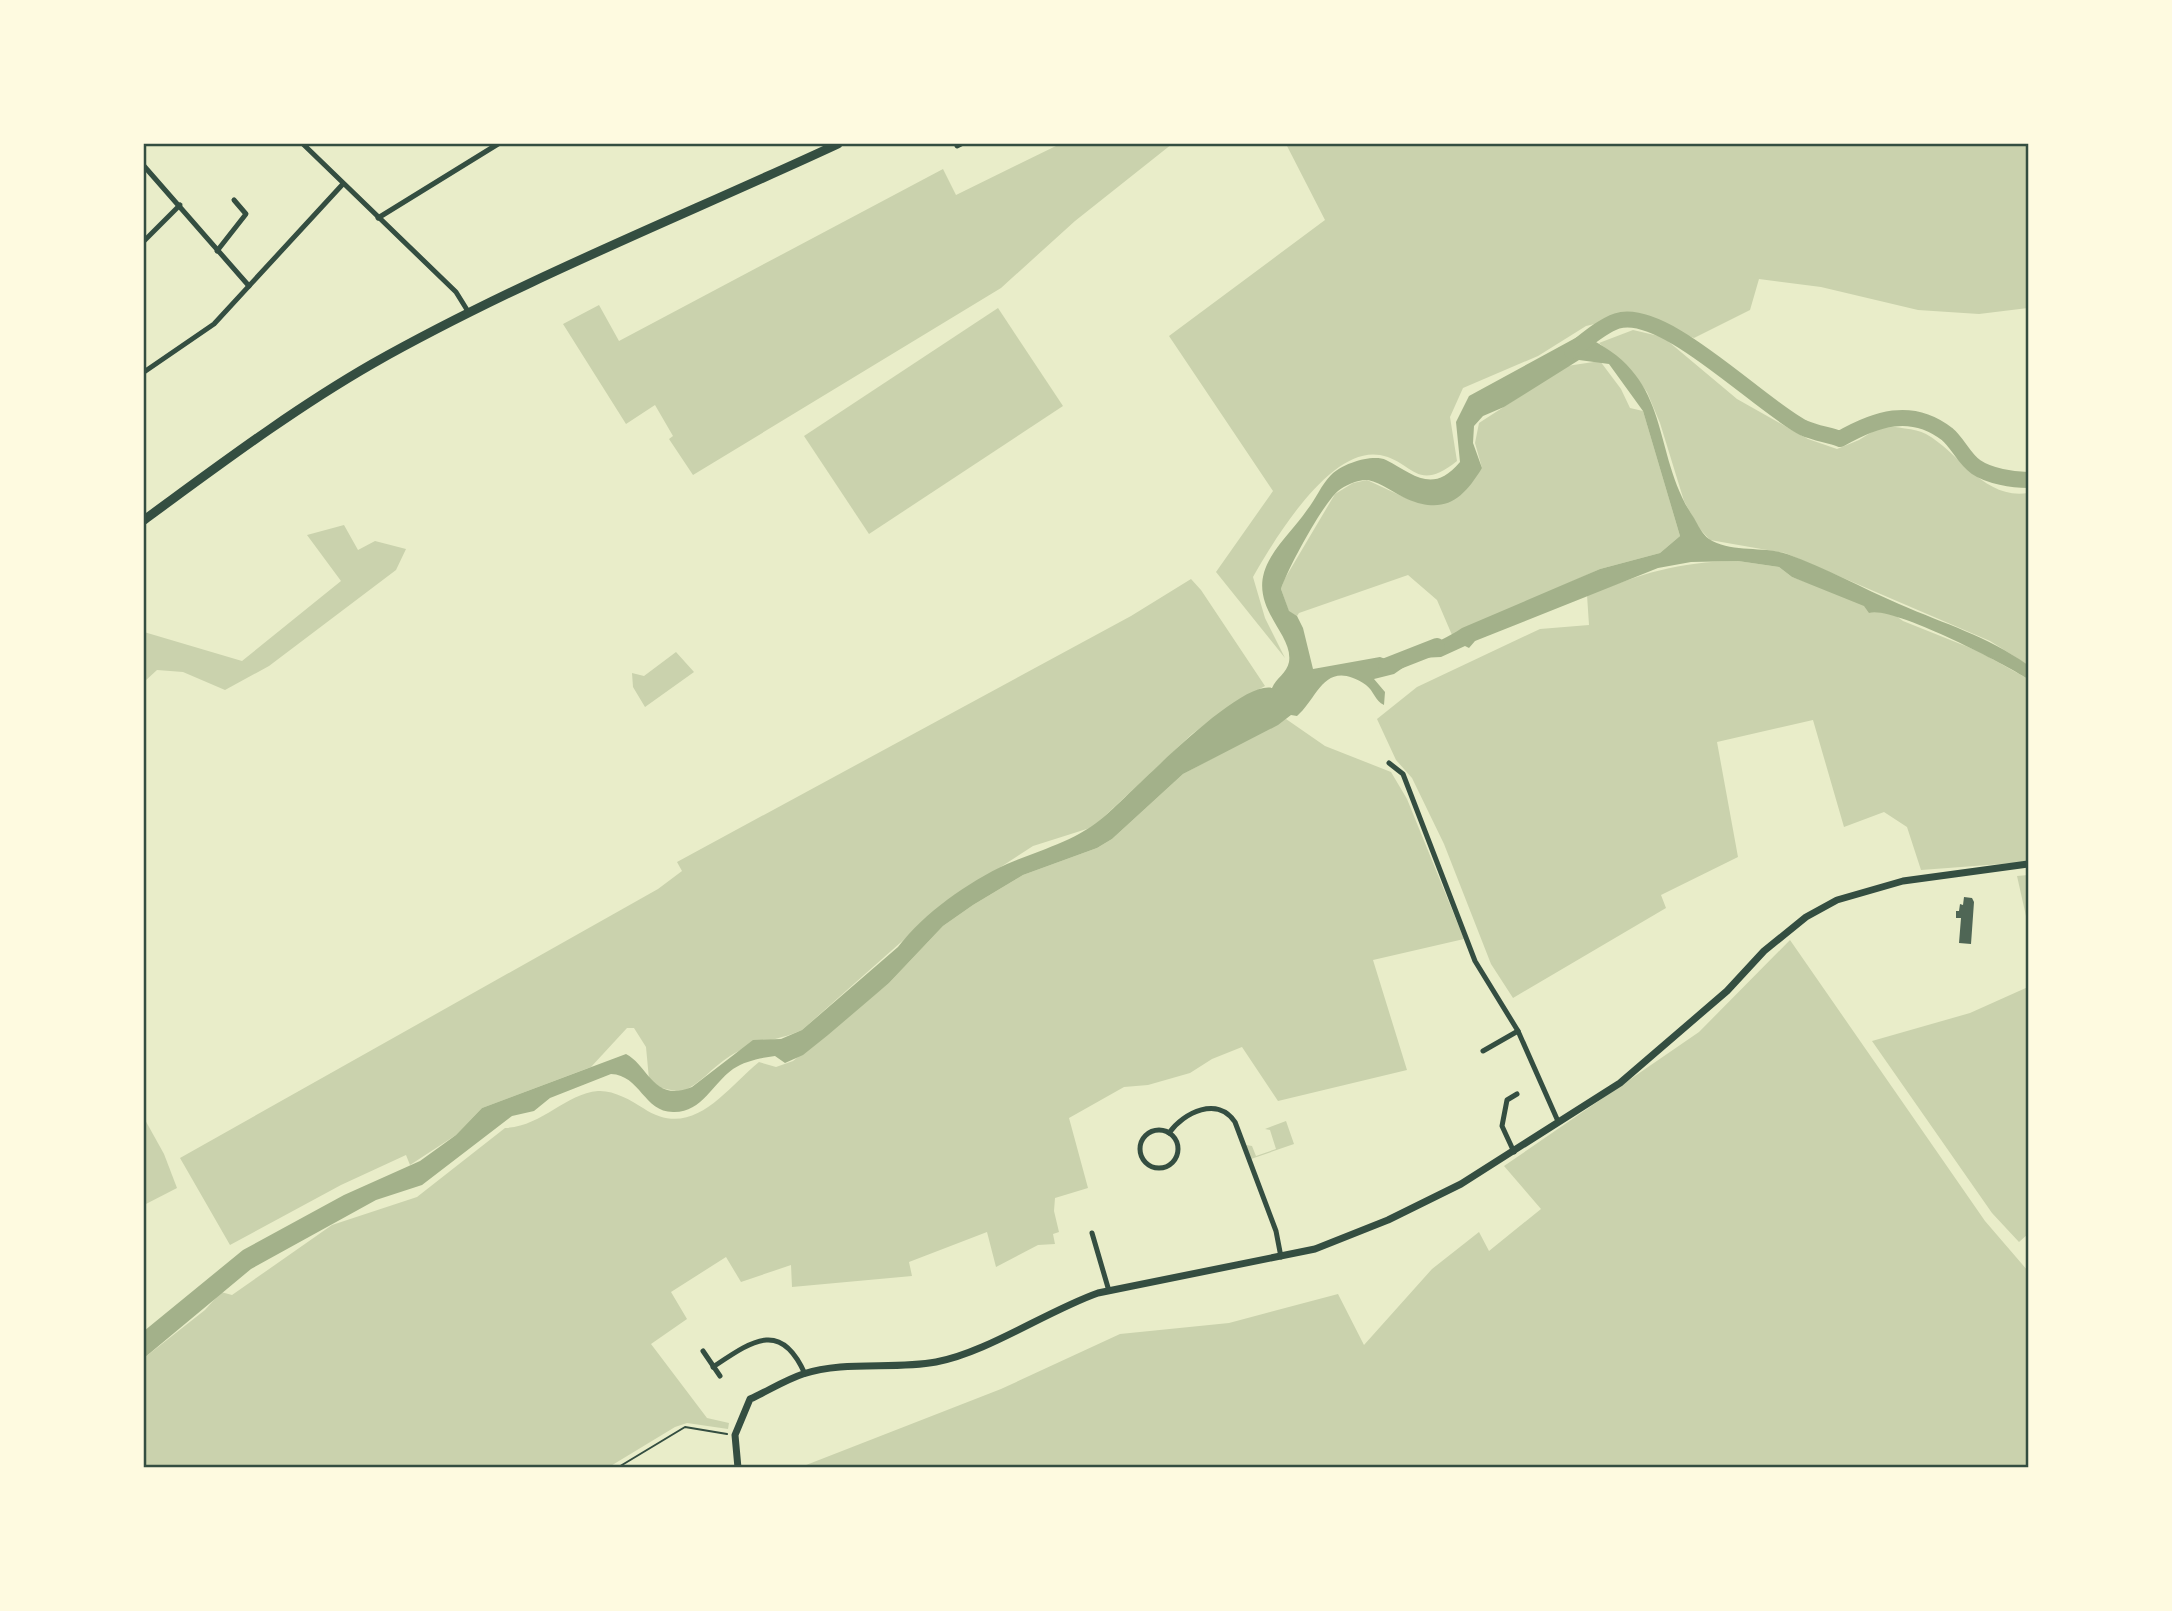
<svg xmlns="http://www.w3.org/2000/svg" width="2172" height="1611" font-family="'IBM Plex Sans',sans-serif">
<rect width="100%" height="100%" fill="#e9edc9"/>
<!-- green -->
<g fill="#cad2ad">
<path d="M1060 144H1172L1075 221 1001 288 693 475 669 439 673 436 655 405 626 424 563 324 599 305 619 341 943 169 956 195Z"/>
<path d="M1286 144H2028V308L1979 314 1918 310 1821 287 1759 279 1750 310 1694 338 1633 315 1586 326 1538 356 1463 388 1450 417 1457 461C1416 494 1413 461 1380 455 1330 446 1274 540 1253 577L1265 618 1285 658 1216 572 1273 491 1169 336 1325 220Z"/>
<path d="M998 308 1063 406 869 534 804 436Z"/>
<path d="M1633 330 1663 337 1737 399 1808 439 1837 449 1859 440 1883 425C1895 428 1915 428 1926 434 1960 453 1984 500 2028 493V665L1990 641 1785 553 1710 540 1699 528 1684 501 1660 423 1647 392 1626 365 1599 343Z"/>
<path d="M1600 361 1621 389 1630 408 1643 411 1646 421 1680 536 1660 553 1600 569 1452 635 1437 600 1408 575 1299 613 1297 616 1289 612 1281 589 1284 580 1335 494 1353 483 1367 480 1408 499 1482 468 1475 443 1479 423 1567 366Z"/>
<path d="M344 525 358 550 375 541 406 549 396 570 269 666 225 690 183 672 157 670 144 682V632L242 661 341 581 307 535Z"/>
<path d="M1738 561 1779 567 1792 577 1892 613 1903 621 1978 651 2028 679V862L1921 870 1907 827 1884 812 1844 827 1813 720 1717 742 1738 857 1661 895 1666 908 1513 998 1491 964 1444 844 1412 778 1396 760 1377 719 1417 687 1540 629 1589 625 1587 595C1646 573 1674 562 1738 561Z"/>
<path d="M1191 579 1201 590 1265 686 1237 701 1192 734 1093 827 1033 846 944 904 802 1030C778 1041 753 1041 730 1056 712 1067 701 1084 681 1092L661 1088 649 1079 646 1047 634 1028H627L591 1067 482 1108 456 1135 410 1165 406 1155 341 1185 230 1245 180 1158 658 889 682 871 677 862 1131 616Z"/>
<path d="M676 652 694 672 645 707 633 687 632 673 644 676Z"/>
<path d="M1286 719 1325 746 1391 772 1407 799 1464 939 1373 960 1407 1070 1278 1101 1242 1047 1212 1059 1190 1073 1148 1085 1124 1087 1069 1118 1088 1188 1055 1198 1054 1211 1059 1232 1053 1234 1055 1244 1038 1245 996 1267 987 1232 909 1262 912 1276 792 1287 791 1265 741 1282 726 1257 671 1292 687 1319 651 1344 707 1418 729 1423 728 1429 687 1423 675 1427 609 1467H144V1358L205 1310 221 1292 232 1295 332 1225 417 1197 505 1128C541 1127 565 1094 598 1091 613 1090 631 1100 643 1108 692 1141 724 1091 759 1062L776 1067 793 1061 889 983 943 926 973 905 1023 875 1097 848 1112 839 1183 774Z"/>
<path d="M2028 875V925L2017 876Z"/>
<path d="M1790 940 1985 1221 2028 1271V1467H801L1001 1389 1120 1334 1229 1323 1338 1294 1364 1345 1432 1269 1479 1232 1489 1251 1541 1209 1504 1166 1699 1032Z"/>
<path d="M2028 987V1234L2019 1242 1992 1213 1872 1041 1970 1013Z"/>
<path d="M144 1118 164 1154 177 1188 144 1205Z"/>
<path d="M1286 1121 1294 1144 1251 1159 1246 1145 1252 1146 1256 1156 1276 1149 1270 1130 1265 1129Z"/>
</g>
<!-- water -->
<path fill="#a3b18a" d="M1581 335C1676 375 1649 451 1694 518 1698 525 1702 534 1709 539 1731 553 1764 546 1787 554 1826 568 1862 588 1899 604 1947 625 1985 635 2028 665V679C2003 663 1891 605 1869 613L1864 606 1792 577 1779 567 1738 561 1691 562 1658 568 1475 641 1469 648 1465 646 1441 657 1420 658 1418 653C1433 642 1448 638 1462 628L1600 569 1660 553 1680 536 1643 411 1609 364 1579 360 1504 407 1483 416 1474 426 1473 443 1482 468C1463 499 1445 515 1407 499 1395 494 1382 483 1368 480 1359 479 1345 485 1338 491 1322 505 1288 568 1281 589L1289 611 1297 616 1303 628 1313 669 1380 657 1394 662 1405 657 1407 665 1394 674 1374 679 1385 692 1384 705C1375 701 1374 691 1366 685 1324 657 1318 699 1297 716L1291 715 1278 725 1183 774 1112 839 1097 848 1023 875 973 905 943 926 889 983 828 1035 803 1055 785 1063 775 1056C760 1058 745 1061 733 1069 712 1084 702 1113 673 1112 644 1112 640 1075 611 1074L550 1098 534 1111 512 1116 422 1185 376 1200 251 1269 144 1358V1331L243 1250 344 1195 420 1161 456 1135 482 1108 626 1054C649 1066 653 1103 692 1087L753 1040 781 1039 802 1030 898 947C924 913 968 882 1007 864 1042 849 1077 841 1106 815 1134 791 1238 680 1272 688 1276 678 1287 673 1289 662 1294 631 1242 605 1271 557 1281 540 1296 526 1307 510 1316 499 1321 485 1331 475 1337 469 1347 464 1354 462 1362 459 1378 456 1386 460 1414 474 1432 495 1460 462L1456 422 1469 396Z"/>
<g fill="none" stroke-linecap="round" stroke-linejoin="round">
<!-- river -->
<g stroke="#a3b18a" stroke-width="16">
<path d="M1572 351C1585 341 1602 326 1617 321 1664 306 1760 406 1804 428 1815 433 1829 435 1840 439 1875 419 1911 406 1947 434 1958 443 1964 459 1976 467 1989 476 2013 480 2028 480"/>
<path d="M1386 666 1437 646"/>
</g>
</g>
<!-- building -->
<path fill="#4f6655" d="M1964 897 1972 898 1974 902 1971 944 1959 943 1961 918H1956V911H1959L1960 904 1963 905Z"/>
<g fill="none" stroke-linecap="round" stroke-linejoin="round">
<!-- path -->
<path stroke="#344e41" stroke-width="2" d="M617 1468 685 1427 727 1434"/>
<!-- minor -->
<g stroke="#344e41" stroke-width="5">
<path d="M303 144 456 292 469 313"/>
<path d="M957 146 961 144"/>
<path d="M144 166 249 286"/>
<path d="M378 218 498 144"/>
<path d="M144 241 180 205"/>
<path d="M217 251 246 214 234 200"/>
<path d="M144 372 214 324 342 185"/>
<path d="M1389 763 1403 774 1475 961 1518 1031 1557 1119"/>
<path d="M1483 1051 1518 1031"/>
<circle cx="1159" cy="1149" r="19"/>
<path d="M1169 1133C1184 1112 1218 1096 1235 1122L1276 1231 1281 1257"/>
<path d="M1514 1152 1502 1126 1507 1100 1517 1094"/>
<path d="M1092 1233 1109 1291"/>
<path d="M703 1351 720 1376"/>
<path d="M713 1367C752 1341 781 1319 805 1374"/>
</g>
<!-- tertiary -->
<path stroke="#344e41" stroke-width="7" d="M738 1468 735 1435 750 1399C768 1391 785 1380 803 1374 845 1360 893 1370 936 1362 986 1353 1047 1311 1098 1293L1315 1249 1388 1220 1461 1184 1620 1083 1727 991 1764 951 1806 917 1837 900 1903 881 2028 864"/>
<!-- primary -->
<path stroke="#344e41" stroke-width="9" d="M144 520C218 466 292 410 372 364 521 280 683 216 838 144"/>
</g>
<!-- border -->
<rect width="2172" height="1611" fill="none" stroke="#fefae0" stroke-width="290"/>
<rect x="145" y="145" width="1882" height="1321" fill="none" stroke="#344e41" stroke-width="2.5"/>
</svg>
